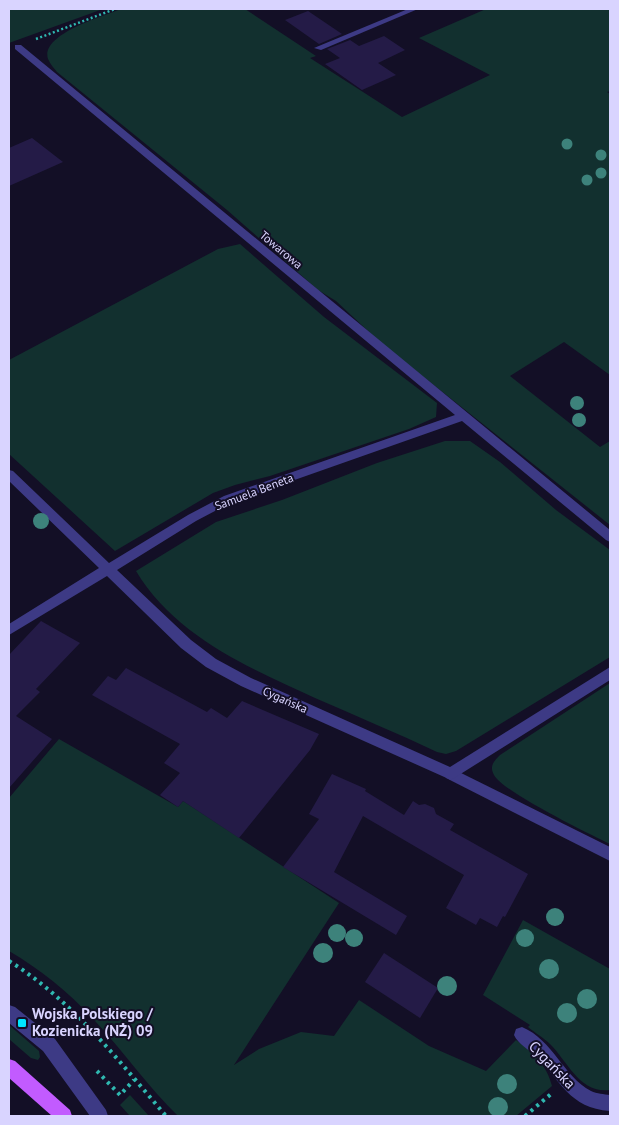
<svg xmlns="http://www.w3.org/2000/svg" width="619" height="1125" font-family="'PT Sans',sans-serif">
<rect width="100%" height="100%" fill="#130f26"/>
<!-- green -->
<g fill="#12302f">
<path d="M9 9H103L9 43Z"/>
<path d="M121 9H245L316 56 310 58 402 117 490 75 419 38 486 9H610V91L607 92 610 94V375L564 342 510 376 600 447 610 441V525L382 344 336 301 318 290 227 210 57 72C54 68 50 64 48 59 40 34 104 16 121 9Z"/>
<path d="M240 244 324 317 437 403 436 417 409 429 270 476 235 485 213 493 115 551 9 454V360L218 249Z"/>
<path d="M445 441H470L500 462 556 510 610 550V657L456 751 446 754 437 752C397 733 356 716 315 698 249 668 175 636 136 571L216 522 282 500 377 463Z"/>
<path d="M610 683V844C589 834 503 792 494 775 489 766 494 761 500 755Z"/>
<path d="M59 739 178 807 183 801 339 903 234 1065 259 1049 301 1032 334 1036 359 1000 429 1046 486 1071 516 1040C533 1052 547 1065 552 1086L516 1116H178C148 1087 124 1052 95 1021 71 994 40 969 9 951V798Z"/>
<path d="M523 920 610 969V1090C580 1094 568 1062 550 1044 544 1038 535 1033 528 1027L530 1025 483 995Z"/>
<path d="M9 1025 39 1051 40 1057 38 1060 31 1058 9 1039Z"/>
<path d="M130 1095 149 1116H130L120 1105Z"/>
</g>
<!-- building -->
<g fill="#241b47">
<path d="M308 11 342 34 319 44 285 20Z"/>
<path d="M384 36 405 50 378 63 396 75 362 90 325 64 340 58 327 49 350 40 359 46Z"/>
<path d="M32 138 63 162 9 186V148Z"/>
<path d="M41 621 80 643 36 689 40 692 16 716 52 739 9 788V655Z"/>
<path d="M126 668 207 712 211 708 227 718 242 701 319 734 310 750 239 838 183 801 178 807 160 795 180 773 164 763 180 744 92 695 108 676 116 680Z"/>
<path d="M332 774 366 789 365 791 404 815 413 801 419 805 425 804 434 808 436 814 454 824 450 830 528 874 505 917 503 916 497 927 480 918 476 925 446 908 464 875 363 816 334 872 407 916 396 935 283 867 319 819 309 814Z"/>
<path d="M384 953 438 988 420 1018 365 982Z"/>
</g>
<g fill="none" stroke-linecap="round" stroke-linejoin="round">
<!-- path-far1 -->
<path stroke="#2fb8b0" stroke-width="2.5" stroke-dasharray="2 2.5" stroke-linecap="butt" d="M36 39 115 9"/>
<!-- path -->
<g stroke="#2fb8b0" stroke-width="4" stroke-dasharray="3 4.5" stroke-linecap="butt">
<path d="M9 961C72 1000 118 1060 166 1116"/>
<path d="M97 1071 120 1095 134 1080"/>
<path d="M525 1116 551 1094"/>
</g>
<!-- lane -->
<g fill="#3d3a85" fill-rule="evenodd">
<path d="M451 768 610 847V861L446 778 444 774 446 770Z"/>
<path d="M9 1005 15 1007 55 1039 106 1110 108 1116H90L43 1051 9 1023Z"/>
<path d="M522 1027C553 1040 563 1076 591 1091 597 1094 604 1094 610 1095V1111C569 1108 561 1081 536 1056 528 1049 518 1044 514 1035L516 1029Z"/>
</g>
<!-- street -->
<g fill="#3d3a85" fill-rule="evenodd">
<path d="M408 9H418L321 50 314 48Z"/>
<path d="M15 45H21L610 530V542L606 540 462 421 232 502 196 521 117 570 191 640 216 659 251 678 450 767 610 667V680L451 780 241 686 206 667 181 648 107 576 9 635V624L99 568 9 481V470L13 471 109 563 188 515 224 496 455 415 15 49Z"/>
</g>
<!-- primary -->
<path fill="#c25bff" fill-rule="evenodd" d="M9 1059 15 1061 70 1110 72 1116H52L9 1078Z"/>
</g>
<!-- trees -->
<g fill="#3d827b">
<circle cx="567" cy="144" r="5.5"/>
<circle cx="601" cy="155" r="5.5"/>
<circle cx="601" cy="173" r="5.5"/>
<circle cx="587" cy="180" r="5.5"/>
<circle cx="577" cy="403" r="7"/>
<circle cx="579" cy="420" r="7"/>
<circle cx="41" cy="521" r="8"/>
<circle cx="555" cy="917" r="9"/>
<circle cx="337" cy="933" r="9"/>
<circle cx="354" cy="938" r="9"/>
<circle cx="525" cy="938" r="9"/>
<circle cx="323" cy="953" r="10"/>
<circle cx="549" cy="969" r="10"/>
<circle cx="447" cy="986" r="10"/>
<circle cx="587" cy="999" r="10"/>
<circle cx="567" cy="1013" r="10"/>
<circle cx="507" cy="1084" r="10"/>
<circle cx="498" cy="1107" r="10"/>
</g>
<!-- markers -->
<rect fill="#00e5ff" stroke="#130f26" stroke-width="2" x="17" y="1018" width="10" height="10" rx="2.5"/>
<g text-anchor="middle" stroke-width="4" stroke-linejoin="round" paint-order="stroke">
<!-- street labels -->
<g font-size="12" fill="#d9d4ff" stroke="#130f26">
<text transform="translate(281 250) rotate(40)" y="4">Towarowa</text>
<text transform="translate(254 492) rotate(-21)" y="4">Samuela Beneta</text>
<text transform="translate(285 700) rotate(24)" y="4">Cygańska</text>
</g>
<!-- near-poi labels -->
<g font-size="15" font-weight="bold" fill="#d9d4ff" stroke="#130f26" text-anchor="start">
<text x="32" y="1019">Wojska Polskiego /<tspan x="32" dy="17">Kozienicka (NŻ) 09</tspan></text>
</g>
<!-- near-street labels -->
<g font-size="15" fill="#d9d4ff" stroke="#130f26">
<text transform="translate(552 1065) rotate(46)" y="5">Cygańska</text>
</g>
</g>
<!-- border -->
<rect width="619" height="1125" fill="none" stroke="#d9d4ff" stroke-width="20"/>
</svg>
